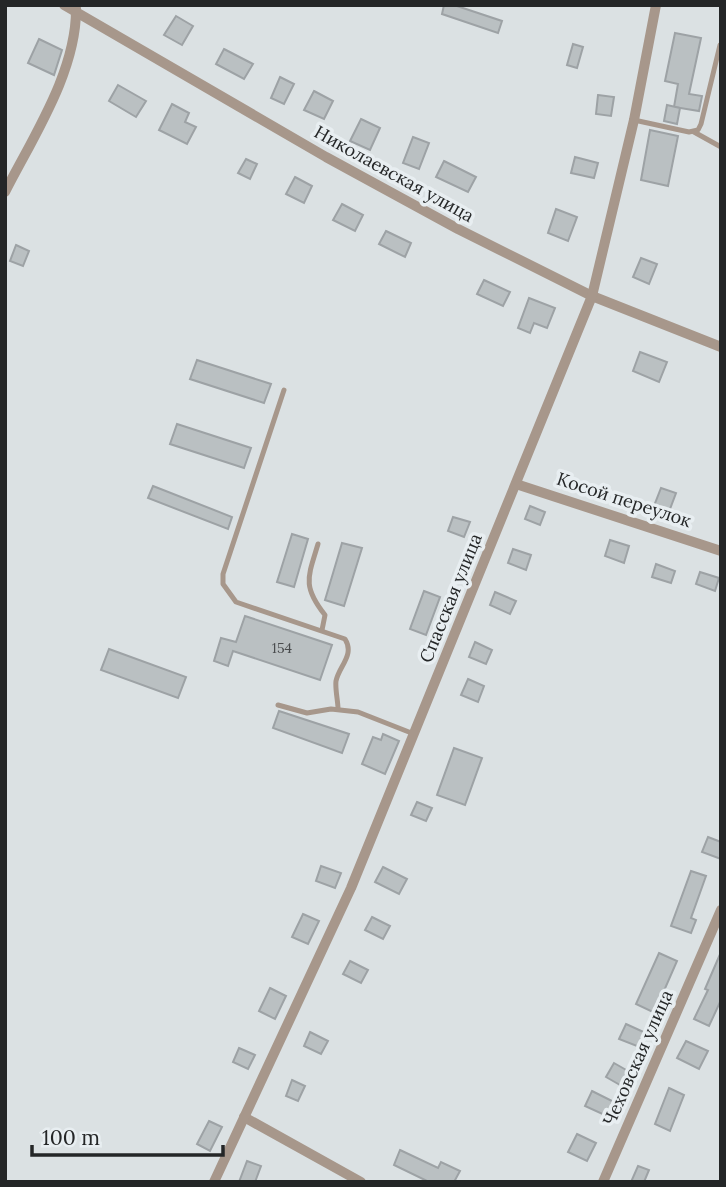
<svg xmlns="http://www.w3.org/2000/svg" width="726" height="1187" font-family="Lora,serif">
<rect width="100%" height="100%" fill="#dbe1e3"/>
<!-- building -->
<g fill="#bac0c2" stroke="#9da2a5" stroke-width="2">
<path d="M444 5H454L502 21 498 33 442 14Z"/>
<path d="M176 16 193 26 182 45 164 35Z"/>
<path d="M675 33 701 38 689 94 702 96 699 111 674 107 678 84 665 81Z"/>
<path d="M39 39 62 50 54 75 28 63Z"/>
<path d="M573 44 583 47 577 68 567 65Z"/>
<path d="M224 49 253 64 244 79 216 64Z"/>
<path d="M280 77 294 84 284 104 271 98Z"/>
<path d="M118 85 146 101 136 117 109 101Z"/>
<path d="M314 91 333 101 324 119 304 110Z"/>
<path d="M598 95 614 97 611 116 596 114Z"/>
<path d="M172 104 189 113 185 122 196 127 187 144 159 130Z"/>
<path d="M667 105 680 108 677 124 664 121Z"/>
<path d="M361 119 380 128 370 150 350 141Z"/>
<path d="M650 130 678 136 668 186 641 180Z"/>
<path d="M413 137 429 143 419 169 403 163Z"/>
<path d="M575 157 598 163 594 178 571 173Z"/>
<path d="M246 159 257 164 250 179 238 173Z"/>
<path d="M444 161 476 177 468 192 436 177Z"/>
<path d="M295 177 312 186 304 203 286 194Z"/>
<path d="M342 204 363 215 355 231 333 220Z"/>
<path d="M556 209 577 217 568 241 548 233Z"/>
<path d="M386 231 411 243 405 257 379 244Z"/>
<path d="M16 245 29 251 23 266 10 261Z"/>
<path d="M641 258 657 264 649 284 633 277Z"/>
<path d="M484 280 510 292 503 306 477 294Z"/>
<path d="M529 298 555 308 547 328 534 323 530 333 518 328Z"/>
<path d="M640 352 667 362 659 382 633 371Z"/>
<path d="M197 360 271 384 264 403 190 379Z"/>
<path d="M177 424 251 448 244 468 170 444Z"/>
<path d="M153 486 232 517 228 529 148 498Z"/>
<path d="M661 488 676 493 667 517 652 511Z"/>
<path d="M530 506 545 512 540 525 525 519Z"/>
<path d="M453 517 470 522 464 537 448 531Z"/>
<path d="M292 534 308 539 294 587 277 582Z"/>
<path d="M610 540 629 546 624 563 605 556Z"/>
<path d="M342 543 362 548 344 606 325 600Z"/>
<path d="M513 549 531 555 526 570 508 563Z"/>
<path d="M656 564 675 571 671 583 652 577Z"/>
<path d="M700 572 719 578 715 591 696 584Z"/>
<path d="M424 591 440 597 426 635 410 629Z"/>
<path d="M495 592 516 601 510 614 490 605Z"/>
<path d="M245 616 332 645 320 680 233 651 228 666 214 661 221 638 236 642Z"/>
<path d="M475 642 492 650 486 664 469 657Z"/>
<path d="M109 649 186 677 178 698 101 670Z"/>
<path d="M468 679 484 686 478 702 461 695Z"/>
<path d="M279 711 349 734 342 753 273 728Z"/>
<path d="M383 734 399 741 385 774 362 764 373 737 381 740Z"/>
<path d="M454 748 482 758 465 805 437 795Z"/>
<path d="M417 802 432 808 426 821 411 815Z"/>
<path d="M708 837 721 842V859L702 852Z"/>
<path d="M321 866 341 873 335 888 316 881Z"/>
<path d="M383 867 407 879 399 894 375 882Z"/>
<path d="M691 871 706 876 691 918 696 920 691 933 671 926Z"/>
<path d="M303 914 319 921 308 944 292 937Z"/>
<path d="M372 917 390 926 383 939 365 930Z"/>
<path d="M721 952V1000L709 1026 694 1019 708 990 705 989Z"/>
<path d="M659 953 677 961 663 993 667 994 657 1014 636 1004Z"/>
<path d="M350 961 368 970 361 983 343 974Z"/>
<path d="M270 988 286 996 275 1019 259 1011Z"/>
<path d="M626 1024 648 1034 642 1048 619 1039Z"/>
<path d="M310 1032 328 1041 321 1054 304 1046Z"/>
<path d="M686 1041 708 1051 699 1069 677 1058Z"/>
<path d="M239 1048 255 1055 248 1069 233 1062Z"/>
<path d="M614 1063 628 1071 620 1085 606 1077Z"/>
<path d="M292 1080 305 1086 298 1101 286 1096Z"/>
<path d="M669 1088 684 1095 670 1131 655 1124Z"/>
<path d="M592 1091 616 1103 609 1117 585 1106Z"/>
<path d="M209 1121 222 1127 210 1151 197 1144Z"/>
<path d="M577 1134 596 1143 587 1161 568 1152Z"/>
<path d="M400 1150 438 1168 441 1162 460 1171 454 1182H429L394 1165Z"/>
<path d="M247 1161 261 1166 255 1182H239Z"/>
<path d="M638 1166 649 1170 644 1182H631Z"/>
</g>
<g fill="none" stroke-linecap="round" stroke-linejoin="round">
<!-- lane -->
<g stroke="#a7978b" stroke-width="5">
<path d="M634 120 689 132 698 130 701 124 720 45"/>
<path d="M694 132 721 147"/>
<path d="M284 390 223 574V584L236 602 345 639C355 655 339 666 336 681 335 689 338 701 338 709"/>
<path d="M318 544C308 577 302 586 325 615L322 630"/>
<path d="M278 705 307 713 331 709 358 712 414 734"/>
</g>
<!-- street -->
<g stroke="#a7978b" stroke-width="10">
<path d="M64 5 326 157 458 229 592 296 721 347"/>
<path d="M5 192C33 137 77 71 76 8"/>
<path d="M516 484 721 551"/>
<path d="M244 1117 361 1182"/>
<path d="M214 1182 351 888 592 296 634 120 656 5"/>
<path d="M603 1182 721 910"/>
</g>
</g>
<g text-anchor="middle" stroke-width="7" stroke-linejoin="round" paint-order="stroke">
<!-- number labels -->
<g font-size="14" fill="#4a4c4e">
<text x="282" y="653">154</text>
</g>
<!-- street labels -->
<g font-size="18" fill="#242627" stroke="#e8eef1">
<text transform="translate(394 174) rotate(29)" y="6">Николаевская улица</text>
<text transform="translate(624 500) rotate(18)" y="6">Косой переулок</text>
<text transform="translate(451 598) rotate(-68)" y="6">Спасская улица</text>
<text transform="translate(638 1058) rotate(-66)" y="6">Чеховская улица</text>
</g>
</g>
<!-- border -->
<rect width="726" height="1187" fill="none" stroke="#242627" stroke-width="14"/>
<!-- scale -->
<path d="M32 1145v10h191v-10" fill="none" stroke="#242627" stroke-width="3.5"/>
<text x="42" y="1145" font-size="21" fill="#242627" stroke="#e8eef1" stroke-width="5" paint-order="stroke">100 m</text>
</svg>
